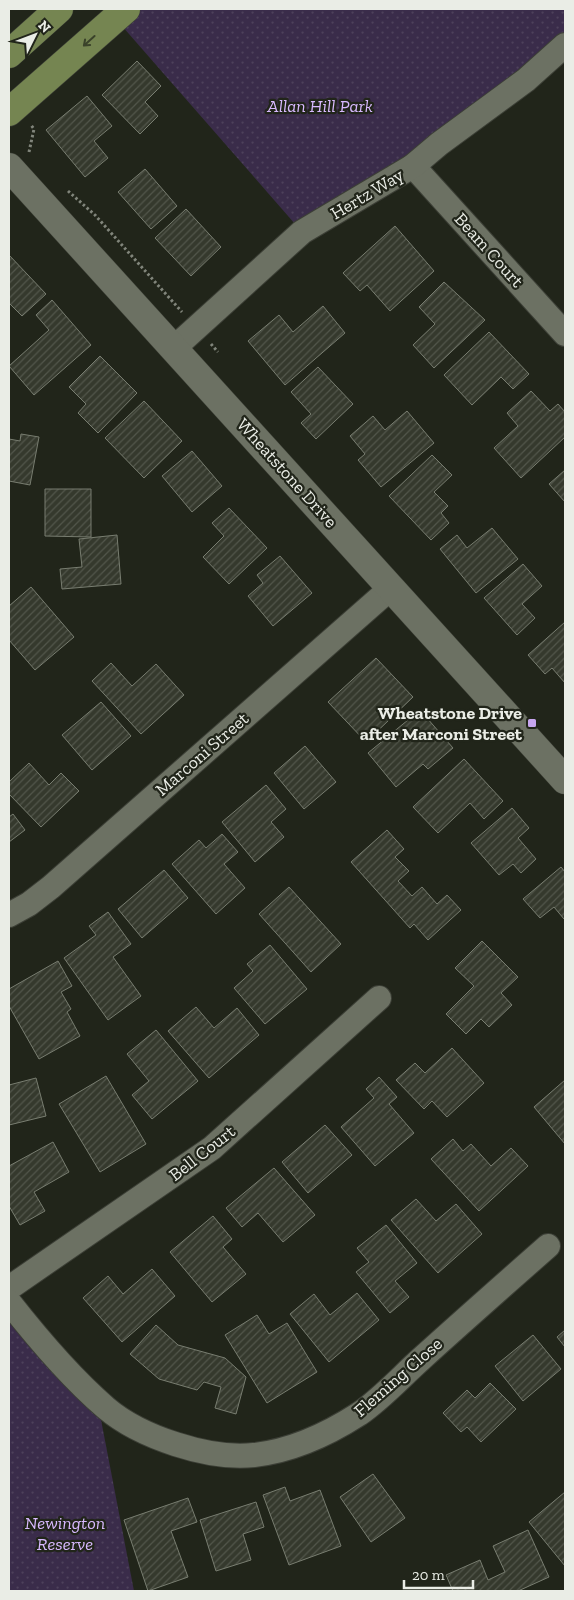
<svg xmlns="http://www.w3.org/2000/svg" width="574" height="1600" font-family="'Zilla Slab',serif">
<defs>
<pattern id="park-dots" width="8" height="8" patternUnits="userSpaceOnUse" patternTransform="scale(1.25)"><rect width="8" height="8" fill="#3a2c4a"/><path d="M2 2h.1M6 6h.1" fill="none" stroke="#4d415b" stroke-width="1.8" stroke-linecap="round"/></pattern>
<pattern id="building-hatch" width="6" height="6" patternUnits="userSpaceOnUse" patternTransform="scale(1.25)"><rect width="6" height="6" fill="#35392d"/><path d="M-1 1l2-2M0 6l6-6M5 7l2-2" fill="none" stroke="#52564b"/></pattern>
</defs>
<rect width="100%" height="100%" fill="#21251a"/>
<!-- park -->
<g fill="url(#park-dots)">
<path d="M126 9H565V45L302 232 115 18Z"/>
<path d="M9 1302 97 1399 134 1591H9Z"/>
</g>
<!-- building -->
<g fill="url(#building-hatch)" stroke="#787d70">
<path d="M137 61 161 86 145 102 158 116 140 134 102 95Z"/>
<path d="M87 96 112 126 94 141 108 158 85 177 46 130Z"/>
<path d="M145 169 177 206 151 229 118 192Z"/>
<path d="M186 209 221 247 191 276 155 238Z"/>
<path d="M395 226 434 271 390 311 367 285 360 291 343 273Z"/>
<path d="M9 255 46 294 22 316 9 303Z"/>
<path d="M444 282 485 320 434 368 413 345 435 324 419 307Z"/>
<path d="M52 300 91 345 34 395 9 366 49 330 36 315Z"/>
<path d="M323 306 345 333 285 385 248 341 279 315 293 332Z"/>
<path d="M489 332 529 374 513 389 501 377 472 405 444 375Z"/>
<path d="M100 356 137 393 98 433 78 413 86 404 69 387Z"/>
<path d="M318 367 353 404 316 439 301 423 311 414 291 392Z"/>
<path d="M531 391 550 411 558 404 565 412V437L521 478 494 448 518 426 507 413Z"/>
<path d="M144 401 182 441 144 478 105 438Z"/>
<path d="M407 411 434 443 381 487 358 460 365 454 350 436 373 416 385 430Z"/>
<path d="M21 434 39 437 30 485 9 481V439L20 441Z"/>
<path d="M192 451 222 486 192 512 162 476Z"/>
<path d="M432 455 452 475 434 492 448 506 441 513 449 523 431 540 389 496Z"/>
<path d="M565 470V502L549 484Z"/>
<path d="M45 489H91V537L45 536Z"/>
<path d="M229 508 267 548 229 584 203 557 224 536 212 523Z"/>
<path d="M492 528 518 559 476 593 440 549 457 535 467 548Z"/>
<path d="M117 535 121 584 62 589 60 569 82 567 79 539Z"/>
<path d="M280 556 312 593 273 626 248 596 263 583 257 575Z"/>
<path d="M523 564 542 586 522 604 535 618 517 635 484 598Z"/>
<path d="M31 587 74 637 35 670 9 640V606Z"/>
<path d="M565 622V683L552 668 545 674 528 655Z"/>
<path d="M376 658 413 697 366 742 328 702Z"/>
<path d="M111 663 132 686 156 664 184 695 141 734 92 681Z"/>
<path d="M101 702 131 736 92 770 62 735Z"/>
<path d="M420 710 453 748 428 769 423 764 396 787 368 753Z"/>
<path d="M305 746 336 782 304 809 274 773Z"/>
<path d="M464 759 503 801 484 819 470 803 438 833 413 807Z"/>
<path d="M29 763 49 785 61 773 79 791 41 827 9 794V782Z"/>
<path d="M266 785 286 809 271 822 284 837 255 862 222 822Z"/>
<path d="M512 808 529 828 518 838 536 859 521 873 513 864 499 875 471 843Z"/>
<path d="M13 814 25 830 9 842V817Z"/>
<path d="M387 830 404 849 395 857 409 871 398 881 412 896 422 887 437 904 447 895 461 910 428 940 414 924 410 928 351 862Z"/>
<path d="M222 834 238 852 224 864 245 888 216 914 172 864 199 840 206 848Z"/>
<path d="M561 867 565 872V918L564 919 554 907 540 918 523 899Z"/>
<path d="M164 870 188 898 142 938 118 909Z"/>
<path d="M289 887 341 944 311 972 259 914Z"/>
<path d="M108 912 131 944 113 957 141 996 108 1020 64 958 96 935 89 926Z"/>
<path d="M482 941 518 977 501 993 512 1005 489 1027 481 1019 466 1034 446 1014 474 986 455 968Z"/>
<path d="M270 945 307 989 265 1024 234 988 253 971 247 964Z"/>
<path d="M58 961 72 986 61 992 71 1009 67 1012 80 1036 39 1059 9 1006V989Z"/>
<path d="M196 1007 214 1028 237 1008 259 1035 209 1078 168 1031Z"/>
<path d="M156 1030 198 1081 152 1119 132 1095 149 1081 127 1054Z"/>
<path d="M452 1048 484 1083 447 1117 432 1101 424 1109 396 1080 415 1063 425 1073Z"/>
<path d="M106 1076 146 1144 100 1172 59 1104Z"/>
<path d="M379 1077 397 1097 389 1104 414 1133 375 1166 341 1127 374 1098 366 1089Z"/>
<path d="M36 1078 46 1116 9 1125V1085Z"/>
<path d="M565 1080V1144L534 1107Z"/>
<path d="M325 1125 352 1155 308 1193 282 1162Z"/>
<path d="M453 1139 463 1151 471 1144 491 1166 511 1148 528 1166 479 1211 431 1159Z"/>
<path d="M53 1142 69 1172 34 1192 45 1211 20 1225 9 1206V1166Z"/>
<path d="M274 1168 315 1215 283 1242 258 1213 242 1227 226 1208Z"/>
<path d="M416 1199 436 1221 456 1204 482 1234 438 1273 391 1220Z"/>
<path d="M213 1216 232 1239 223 1247 246 1274 212 1302 170 1252Z"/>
<path d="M386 1225 417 1263 395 1281 409 1297 390 1313 356 1272 369 1262 357 1248Z"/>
<path d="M152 1269 175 1296 122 1342 83 1298 108 1276 123 1294Z"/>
<path d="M357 1293 379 1320 329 1362 290 1314 314 1294 330 1315Z"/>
<path d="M257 1315 269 1334 287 1323 317 1372 267 1403 225 1335Z"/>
<path d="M156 1325 178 1345 225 1358 246 1377 236 1414 215 1408 221 1387 204 1382 197 1390 159 1379 130 1354Z"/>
<path d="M565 1330V1347L557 1337Z"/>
<path d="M533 1335 561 1369 523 1401 495 1366Z"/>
<path d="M490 1383 516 1409 481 1442 467 1427 461 1432 443 1413 467 1390 475 1398Z"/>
<path d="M373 1474 405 1518 371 1542 340 1497Z"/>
<path d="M285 1487 290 1501 320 1490 341 1546 289 1565 263 1495Z"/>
<path d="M565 1492V1566L529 1522Z"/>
<path d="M188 1498 197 1522 171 1531 188 1577 148 1591 124 1520Z"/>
<path d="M256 1502 264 1527 243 1534 251 1560 216 1571 200 1520Z"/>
<path d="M528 1530 549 1577 518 1591H453L446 1575 480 1560 488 1580 505 1572 493 1546Z"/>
</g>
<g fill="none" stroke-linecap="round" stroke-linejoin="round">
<!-- minor casing -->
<g stroke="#3c3f36" stroke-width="26">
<g id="minor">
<path d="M413 166 565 334"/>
<path d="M174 348 302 232 413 166 439 144 526 80 565 45"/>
<path d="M9 915 29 904 51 887 391 588"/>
<path d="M9 1288 212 1148 379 998"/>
<path d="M9 1302C38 1339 70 1377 106 1408 140 1437 209 1460 254 1455 291 1451 328 1434 359 1414 381 1399 401 1377 421 1359 463 1321 506 1283 548 1246"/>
</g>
</g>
<!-- tertiary casing -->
<g stroke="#3c3f36" stroke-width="29">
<path id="tertiary" d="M9 167 565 780"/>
</g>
<!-- primary casing -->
<g stroke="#3c3f36" stroke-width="29">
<g id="primary">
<path d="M9 54 59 9"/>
<path d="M9 112 126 9"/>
</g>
</g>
<!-- path -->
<g stroke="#81857b" stroke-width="3" stroke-dasharray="2.5 2.5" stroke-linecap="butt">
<path d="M29 152 34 129 31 125"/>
<path d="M68 191 95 215 182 312"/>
<path d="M211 344 218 352"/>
</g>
<!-- minor -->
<use href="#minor" stroke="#6c7163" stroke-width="24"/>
<!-- tertiary -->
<use href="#tertiary" stroke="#6c7163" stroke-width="28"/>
<!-- primary -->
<use href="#primary" stroke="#758551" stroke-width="28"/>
</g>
<!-- one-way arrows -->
<defs><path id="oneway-shaft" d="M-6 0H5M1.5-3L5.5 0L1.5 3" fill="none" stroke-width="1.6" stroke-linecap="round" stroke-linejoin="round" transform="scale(1.25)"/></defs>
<use stroke="#3a422a" href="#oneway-shaft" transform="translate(89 41) rotate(138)"/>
<!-- markers -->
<rect fill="#c7a6ef" stroke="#21251a" stroke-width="2" x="527" y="718" width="10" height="10" rx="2.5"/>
<g text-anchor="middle" stroke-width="4.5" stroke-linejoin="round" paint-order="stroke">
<!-- park labels -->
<g font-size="18" font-style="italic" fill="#d8b9ff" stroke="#21251a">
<text x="320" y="112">Allan Hill Park</text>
<text x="65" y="1529">Newington<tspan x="65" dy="21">Reserve</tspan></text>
</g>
<!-- street labels -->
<g font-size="18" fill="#eaede6" stroke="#21251a">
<text transform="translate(367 194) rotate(-31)" y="6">Hertz Way</text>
<text transform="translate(489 250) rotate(48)" y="6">Beam Court</text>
<text transform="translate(287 473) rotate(48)" y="6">Wheatstone Drive</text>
<text transform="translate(202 754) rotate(-41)" y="6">Marconi Street</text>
<text transform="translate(202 1153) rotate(-38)" y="6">Bell Court</text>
<text transform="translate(398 1377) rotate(-41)" y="6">Fleming Close</text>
</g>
<!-- poi labels -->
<g font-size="18" font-weight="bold" fill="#eaede6" stroke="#21251a" text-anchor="end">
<text x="522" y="719">Wheatstone Drive<tspan x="522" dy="21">after Marconi Street</tspan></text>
</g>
</g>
<!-- border -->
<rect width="574" height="1600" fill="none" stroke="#eaede6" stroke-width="20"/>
<!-- north arrow -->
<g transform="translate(35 35) rotate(48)" stroke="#21251a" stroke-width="4" paint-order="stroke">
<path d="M0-4L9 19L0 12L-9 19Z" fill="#eaede6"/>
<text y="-8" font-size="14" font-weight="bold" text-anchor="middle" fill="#eaede6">N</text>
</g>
<!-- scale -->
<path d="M404 1580v8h69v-8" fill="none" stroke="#eaede6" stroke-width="2.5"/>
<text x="412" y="1580" font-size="15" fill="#eaede6" stroke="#21251a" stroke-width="4" paint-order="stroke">20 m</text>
</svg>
